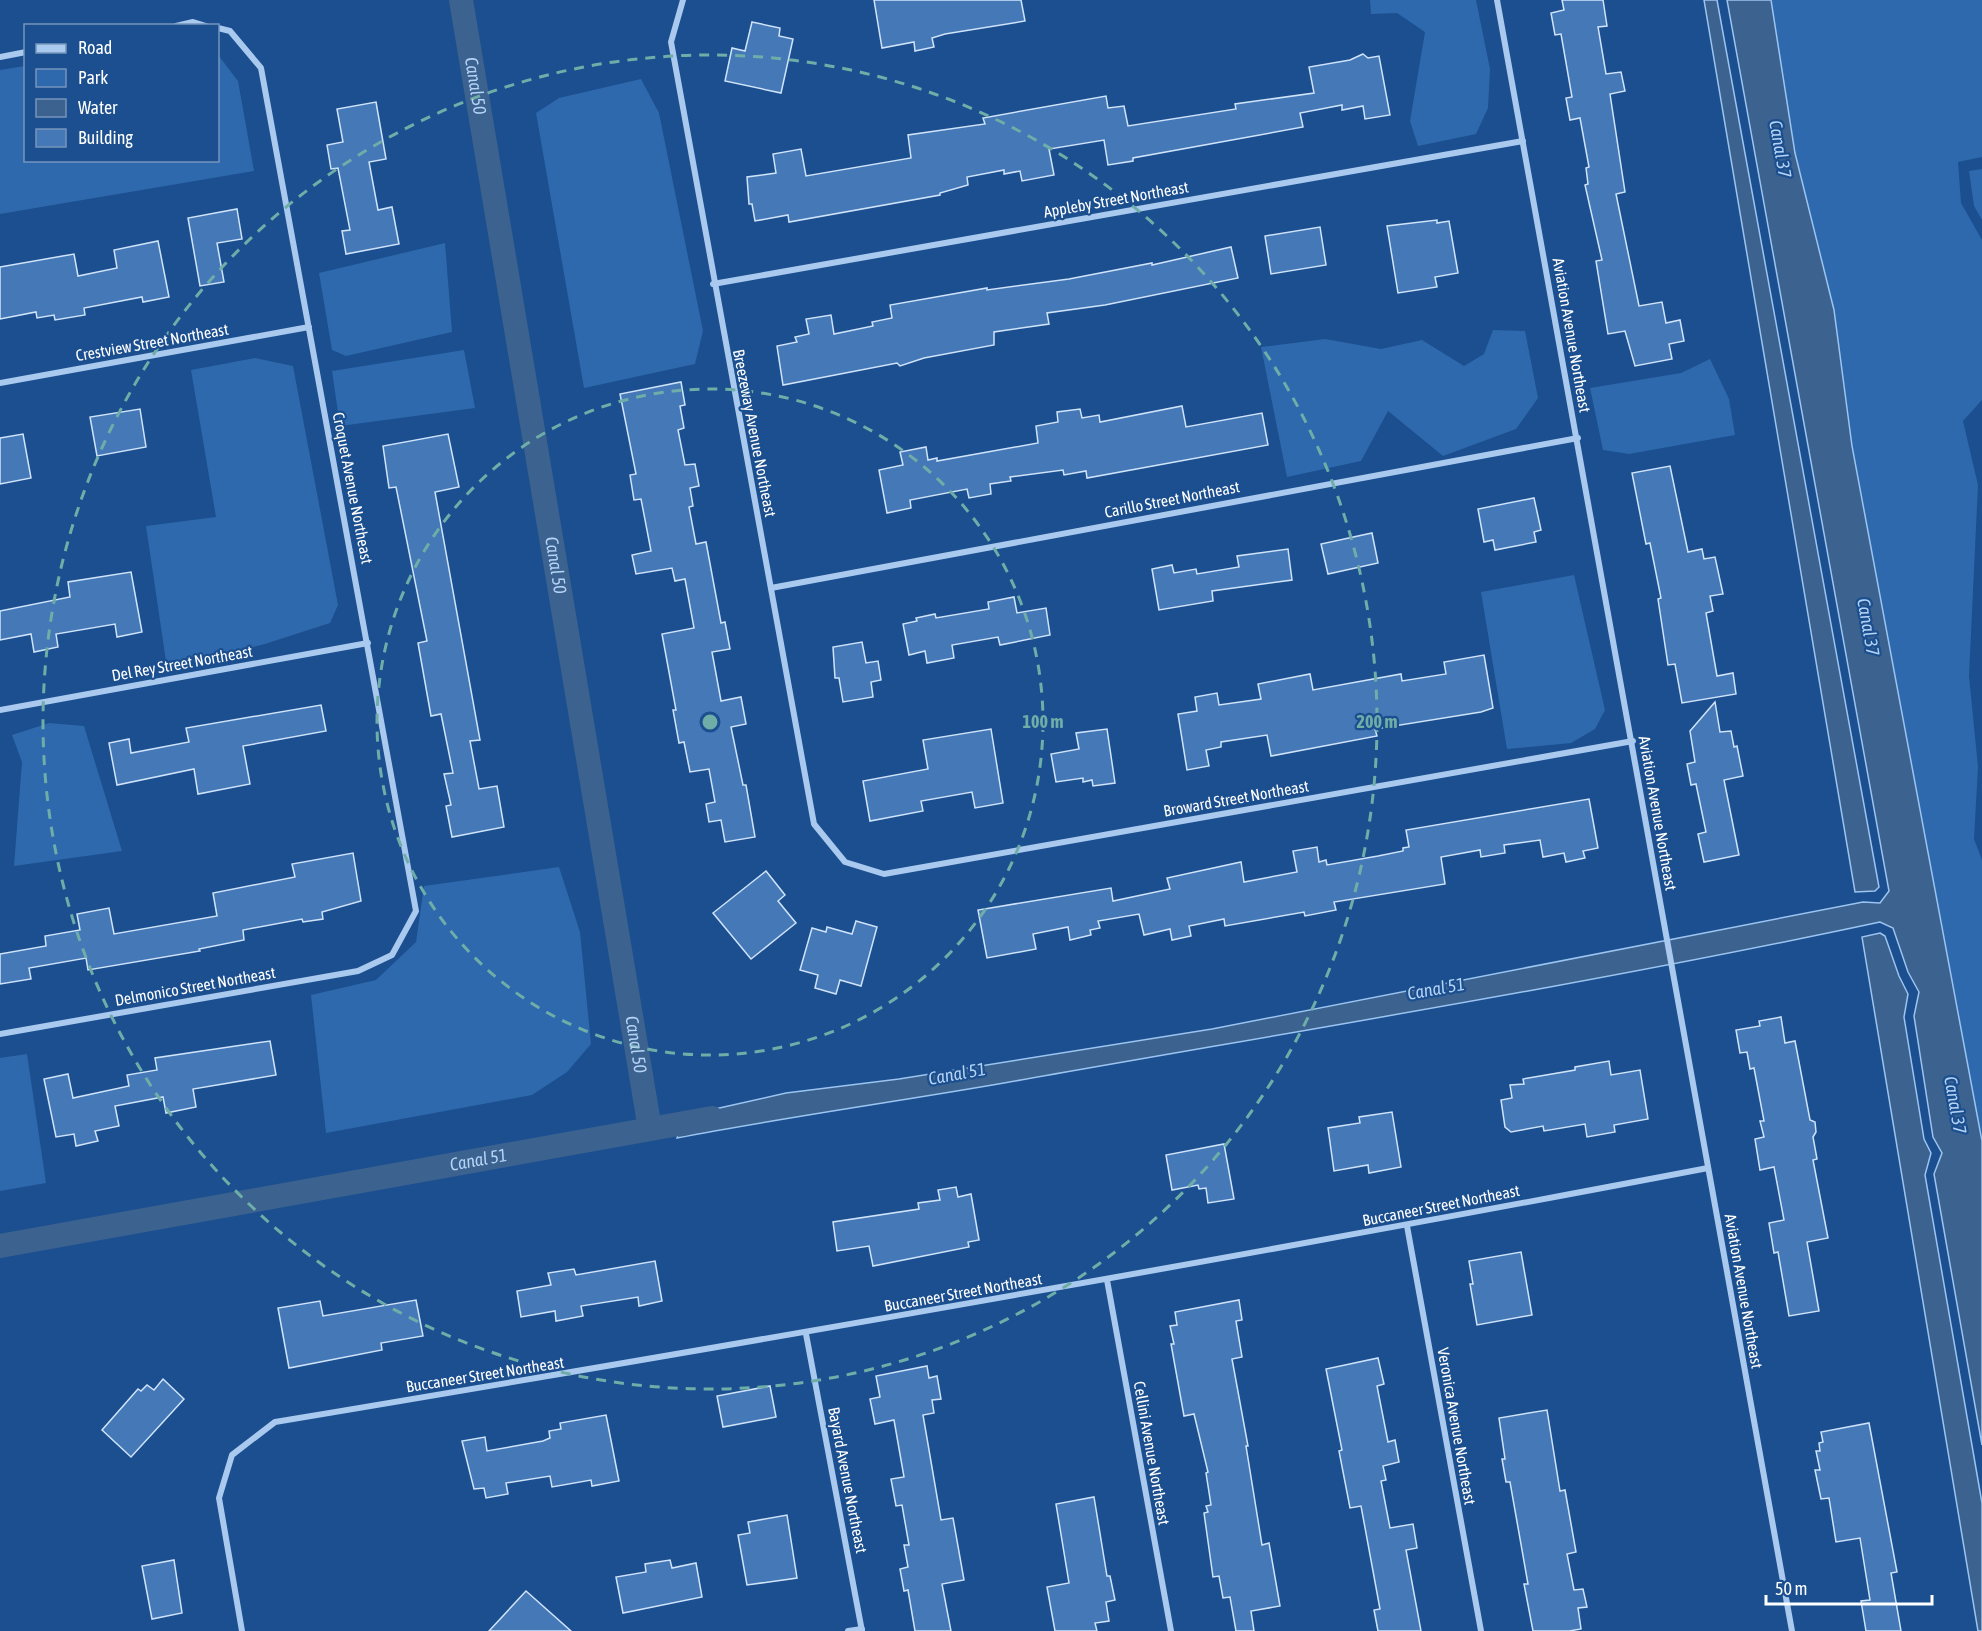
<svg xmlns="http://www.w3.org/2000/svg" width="1982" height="1631" font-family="'Asap Condensed',sans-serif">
<rect width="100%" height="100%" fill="#1b4f8f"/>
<!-- green -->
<g fill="#2e69ad">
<path d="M1370 0H1476L1490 69 1488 108 1476 134 1418 146 1410 121 1425 32 1397 13 1371 14Z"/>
<path d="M1771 0H1982V157L1958 162 1961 203 1982 240V400L1963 421 1978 485 1969 676 1978 767 1974 839 1982 860V1141L1852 446 1834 310 1795 153Z"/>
<path d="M218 55 238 81 254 171 0 214V70L25 66 26 160H218Z"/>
<path d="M641 79 659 113 703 331 695 364 584 388 536 113 559 98Z"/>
<path d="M1982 169V220L1974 206 1969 171Z"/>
<path d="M445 243 452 332 346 356 332 350 319 273Z"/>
<path d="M1493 330 1525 331 1538 398 1516 429 1443 456 1388 411 1361 461 1287 477 1261 347 1325 339 1381 349 1422 340 1464 366 1484 354Z"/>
<path d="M464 350 475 408 340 426 332 371Z"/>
<path d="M255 358 293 366 338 605 330 623 265 644 167 668 146 526 216 517 191 370Z"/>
<path d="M1710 359 1729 399 1735 435 1629 454 1603 450 1590 388 1681 373Z"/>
<path d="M1574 575 1605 710 1595 729 1571 743 1507 749 1481 592Z"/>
<path d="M49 723 84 726 122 851 14 866 22 762 12 735Z"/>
<path d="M559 867 580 932 591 1044 567 1072 532 1095 326 1133 311 995 376 980 416 942 424 886Z"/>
<path d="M27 1054 46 1183 0 1191V1058Z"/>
</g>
<!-- water -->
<g fill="#3c6290" stroke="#9cc4f0" stroke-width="1.5">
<path d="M1704 0H1717L1879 887 1875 891 1855 892Z"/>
<path d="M1727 0H1771L1795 153 1834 310 1852 446 1982 1141V1445L1934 1174 1942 1153 1933 1137 1914 1016 1919 992 1908 972 1893 928 1880 922C1590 984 1297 1031 1004 1083 895 1102 786 1117 677 1138L684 1116 786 1093 899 1079 1212 1029 1863 902 1880 903 1889 891Z"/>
<path d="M1880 933 1885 936 1899 976 1908 994 1904 1017 1924 1139 1931 1153 1925 1175 1982 1503V1631H1978L1862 937Z"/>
</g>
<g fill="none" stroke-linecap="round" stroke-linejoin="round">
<!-- canal -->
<g stroke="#3c6290" stroke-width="24">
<path id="s1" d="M461 0 650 1129"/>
<path id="s2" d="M0 1246 712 1118"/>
</g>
</g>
<!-- building -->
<g fill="#4478b7" stroke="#cfe3fa" stroke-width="1.5">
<path d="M874 0H1021L1025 21 945 34 932 38 934 47 915 51 914 42 882 48Z"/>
<path d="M1562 0H1603L1607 26 1598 27 1606 74 1621 72 1625 91 1610 94 1625 192 1616 194 1639 306 1662 302 1666 323 1680 320 1684 341 1669 344 1672 359 1635 366 1625 331 1608 334 1596 261 1602 260 1585 185 1588 184 1586 168 1589 167 1580 118 1570 120 1566 98 1572 97 1561 34 1555 35 1551 13 1564 10Z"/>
<path d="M752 22 780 28 779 36 793 39 781 93 725 81 732 48 745 51Z"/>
<path d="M1363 54 1368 58 1379 56 1390 115 1365 119 1363 106 1342 110V105L1300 113 1303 127 1133 158V161L1108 165 1104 140 1049 149 1054 175 1022 181 1020 171 1004 174V170L967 177 968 185 940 193V195L789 222 788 215 755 221 752 204H749L747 177 776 173 773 154 801 149 806 176 911 158 908 135 985 124 983 118 1106 96 1108 108 1124 106 1128 126 1236 109 1235 104 1314 93 1309 67 1350 60Z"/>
<path d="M376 102 386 159 369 162 378 210 392 207 399 244 346 254 342 231 350 230 338 168 331 169 327 145 343 142 337 109Z"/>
<path d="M237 209 242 239 217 243 224 282 200 286 188 218Z"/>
<path d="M1437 220V223L1449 221 1458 273 1435 277 1437 287 1398 293 1387 226Z"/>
<path d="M1320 227 1326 265 1271 274 1265 236Z"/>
<path d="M158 241 169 297 143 302 142 297 84 308 85 315 55 320 54 315 37 318 36 312 0 319V267L74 254 78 276 117 268 114 250Z"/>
<path d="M1231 247 1238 278 1105 305 1047 313 1049 324 994 332V345L924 358 900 366 897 363 783 385 777 346 797 342 795 337 809 334 806 319 831 315 834 334 873 326 872 322 892 318 890 305 987 288V290L1069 279 1152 263V265Z"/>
<path d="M681 382 685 405 680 406 684 428 678 430 685 465 695 464 699 486 690 488 693 506 689 507 696 544 706 542 721 623 725 622 730 649 712 652 721 701 741 697 746 724 731 727 743 785H746L755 837 725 842 721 820 709 822 706 804 715 802 709 769 690 772 684 742 679 743 673 710H676L662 634 694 628 685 579 675 581 672 568 636 574 632 555 651 551 641 499 634 500 630 475 636 474 620 394Z"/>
<path d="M1182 406 1186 427 1262 413 1268 445 1087 478 1086 471 1064 475 1063 470 1010 477 1011 481 990 484 991 494 969 498 967 489 910 500 911 508 887 513 879 470 903 465 900 452 926 447 928 460 937 458V461L1038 443 1036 426 1058 422 1057 412 1080 409 1082 418 1099 415 1100 422Z"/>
<path d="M140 409 146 447 97 456 90 417Z"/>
<path d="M23 434 31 478 0 484V438Z"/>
<path d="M448 434 459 487 435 492 480 740 470 741 479 789 497 786 504 827 452 837 446 806 451 805 444 774 453 773 441 714 431 716 418 643 427 641 396 487 389 488 383 446Z"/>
<path d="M1670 466 1688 552 1702 549 1704 559 1715 557 1723 594 1710 596 1713 611 1706 613 1717 676 1733 673 1736 694 1682 703 1675 664 1668 665 1658 599 1661 598 1650 543 1646 544 1632 473Z"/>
<path d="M1534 498 1541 530 1534 532 1536 542 1495 550 1493 540 1484 542 1478 509Z"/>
<path d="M1372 533 1378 563 1328 574 1321 544Z"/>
<path d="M1288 549 1292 580 1212 591 1213 601 1159 610 1152 569 1172 565 1174 573 1196 569 1197 574 1239 567 1237 556Z"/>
<path d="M131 572 142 632 117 637 115 624 56 634 58 647 34 652 31 634 0 640V611L70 597 68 582Z"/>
<path d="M1014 597 1017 613 1046 608 1050 635 1000 645 998 637 952 645 954 658 927 663 925 651 909 655 903 624 917 621 916 618 935 614 936 618 989 609 988 602Z"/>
<path d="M862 642 866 663 878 661 881 680 871 682 873 697 843 702 839 678H835L833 647Z"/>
<path d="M1484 655 1493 708 1481 712 1375 729 1377 736 1271 756 1267 735 1221 742V747L1206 750 1209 766 1187 770 1178 714 1197 711 1195 697 1217 693 1219 705 1261 699 1258 684 1310 674 1313 690 1401 674 1402 681 1446 674 1444 662Z"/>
<path d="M1715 702 1720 732 1731 731 1734 747 1737 746 1743 776 1724 780 1739 855 1704 862 1698 834 1706 832 1696 784 1691 785 1687 764 1695 762 1690 731Z"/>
<path d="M321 705 326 731 243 746 250 784 198 794 194 769 117 785 109 743 129 739 131 753 189 742 186 728Z"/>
<path d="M991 729 1003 803 975 808 972 792 921 801 923 811 870 821 863 781 928 769 923 740Z"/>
<path d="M1107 729 1115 783 1093 786 1092 780 1083 782V778L1056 782 1051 754 1079 749 1076 733Z"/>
<path d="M1589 799 1598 848 1583 851 1585 858 1566 862 1564 853 1543 857 1540 840 1504 845 1505 853 1481 857 1480 850 1441 857 1445 884 1334 902 1336 910 1305 916 1304 912 1225 926 1224 919 1189 926 1191 936 1172 940 1170 929 1144 935 1139 914 1098 921 1100 928 1090 930 1091 935 1070 940 1068 927 1033 934 1036 949 987 958 978 910 1111 888 1113 901 1170 889 1167 878 1241 862 1244 882 1297 872 1293 851 1317 847 1319 862 1326 860 1327 865 1378 856 1403 851V848L1409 847 1406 830Z"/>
<path d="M353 853 361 901 322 912 323 919 303 922 302 919 243 930 244 940 199 949 200 951 88 970 86 958 29 968 31 979 0 984V954L46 946 45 936 80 930 77 914 109 908 114 934 217 916 213 893 295 877 292 864Z"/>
<path d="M766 871 785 895 778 901 796 923 751 959 713 913Z"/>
<path d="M856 921 877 927 861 986 840 980 836 994 815 988 818 975 800 970 812 928 826 932 827 927 852 934Z"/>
<path d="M1781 1017 1785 1043 1795 1041 1810 1120 1815 1122 1816 1132 1813 1137 1817 1159 1813 1160 1828 1238 1807 1242 1819 1311 1789 1316 1778 1252 1774 1253 1769 1223 1784 1220 1774 1167 1760 1170 1755 1139 1764 1137 1760 1121H1764L1754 1068 1750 1069 1747 1052 1740 1053 1736 1030 1760 1026 1759 1021Z"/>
<path d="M270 1041 276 1075 193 1089 196 1107 166 1113 163 1097 115 1106 119 1126 95 1131 98 1141 76 1146 74 1134 56 1137 44 1079 68 1074 73 1098 129 1086 127 1075 157 1070 155 1058Z"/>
<path d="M1609 1061 1611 1075 1640 1070 1648 1119 1614 1125 1615 1132 1587 1137 1585 1124 1544 1131 1543 1126 1511 1132 1505 1127 1501 1100 1512 1098 1510 1085 1524 1084 1523 1079 1575 1070V1067Z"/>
<path d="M1392 1112 1401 1167 1369 1173 1368 1165 1334 1171 1328 1128 1360 1123 1359 1117Z"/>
<path d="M1224 1144 1234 1199 1208 1203 1206 1188 1199 1189 1198 1185 1172 1190 1166 1155Z"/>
<path d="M956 1187 958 1197 971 1194 979 1240 968 1242 969 1247 873 1266 869 1246 837 1251 833 1222 919 1209 918 1203 940 1200 938 1190Z"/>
<path d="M1521 1252 1532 1315 1477 1325 1470 1284H1473L1469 1261Z"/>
<path d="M655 1261 662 1301 639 1306 638 1297 581 1306 583 1316 556 1321 555 1311 521 1317 517 1291 551 1285 548 1273 574 1269 576 1275Z"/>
<path d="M416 1300 423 1336 381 1343 382 1350 289 1368 278 1308 320 1301 323 1316Z"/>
<path d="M1239 1300 1242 1320 1236 1321 1242 1357 1232 1359 1248 1446H1246L1262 1545 1269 1543 1280 1606 1251 1611 1254 1631H1236L1230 1597 1223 1598 1219 1576 1213 1577 1204 1513 1208 1512 1206 1506 1211 1505 1206 1473 1208 1472 1194 1414 1184 1416 1171 1344H1174L1170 1326 1177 1325 1175 1312Z"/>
<path d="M1378 1358 1384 1384 1377 1386 1388 1442 1395 1440 1399 1462 1383 1466 1386 1480 1381 1481 1390 1528 1413 1524 1417 1548 1406 1550 1421 1631H1378L1374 1610 1380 1609 1361 1506 1350 1508 1339 1451 1342 1450 1326 1369Z"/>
<path d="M927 1366 929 1378 937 1376 941 1399 932 1400 934 1413 923 1415 941 1520 953 1518 964 1580 942 1584 951 1631H915L908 1590 904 1591 900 1569 908 1567 904 1545H909L902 1505 896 1506 891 1479 904 1477 894 1420 875 1424 870 1399 880 1397 876 1376Z"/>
<path d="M163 1379 184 1399 131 1457 102 1430 138 1389 141 1391 147 1385 154 1390Z"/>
<path d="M770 1386 776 1417 723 1427 717 1396Z"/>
<path d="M1547 1410 1560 1491 1565 1490 1576 1552 1567 1554 1574 1590 1583 1589 1587 1607 1578 1608 1581 1629 1569 1631H1533L1524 1584H1528L1510 1482H1506L1502 1459H1505L1499 1418Z"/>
<path d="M606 1415 619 1481 592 1486 591 1480 552 1487 550 1476 506 1483 508 1494 486 1498 484 1488 474 1489 462 1441 485 1437 487 1451 543 1441 550 1438 549 1431 561 1429 560 1423Z"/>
<path d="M1869 1423 1897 1572 1891 1573 1901 1631H1866L1861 1601 1870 1600 1860 1538 1836 1542 1829 1498 1821 1499 1815 1470H1820L1816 1451H1820L1819 1443 1823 1442 1821 1432Z"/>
<path d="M1094 1497 1107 1576H1110L1115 1600 1106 1602 1109 1621 1095 1623 1097 1631H1055L1047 1587 1069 1583 1056 1504Z"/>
<path d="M787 1515 797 1578 747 1585 738 1535 750 1533 748 1522Z"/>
<path d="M174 1560 182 1613 152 1619 142 1566Z"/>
<path d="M670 1560 672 1568 696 1563 702 1597 623 1613 616 1577 646 1572 645 1564Z"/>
<path d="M526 1591 571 1631H489Z"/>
</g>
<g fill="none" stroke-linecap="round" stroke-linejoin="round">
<!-- street -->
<g stroke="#a9c9ee" stroke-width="6">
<path d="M683 0 671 42 814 824 845 862 884 874 1633 741"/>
<path d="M1497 0 1792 1631"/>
<path d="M176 26 193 22 206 26"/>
<path d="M0 57 26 52"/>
<path d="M713 284 1523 141"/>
<path d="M0 383 309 327"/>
<path d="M771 588 1578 438"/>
<path d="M0 710 368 643"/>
<path d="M0 1034 358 971 392 955 416 911 261 68 230 31 218 28"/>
<path d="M1407 1226 1481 1631"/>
<path d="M1107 1280 1171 1631"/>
<path d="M806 1334 862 1631"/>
<path d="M242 1631 219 1498 232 1455 275 1422C754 1342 1231 1259 1708 1168"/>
<path d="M848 1631 862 1629"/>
</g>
</g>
<!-- distance rings -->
<g fill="none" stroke="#6fada8" stroke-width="3" stroke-dasharray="10 8">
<circle cx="710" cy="722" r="333"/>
<circle cx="710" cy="722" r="667"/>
</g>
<g text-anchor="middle" stroke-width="4.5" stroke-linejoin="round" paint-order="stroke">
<!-- street labels -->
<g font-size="16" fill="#fff" stroke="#1b4f8f">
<text transform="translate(1116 199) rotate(-10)" y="6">Appleby Street Northeast</text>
<text transform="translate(1572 335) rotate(80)" y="6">Aviation Avenue Northeast</text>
<text transform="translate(152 342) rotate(-10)" y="6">Crestview Street Northeast</text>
<text transform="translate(755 433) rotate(79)" y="6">Breezeway Avenue Northeast</text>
<text transform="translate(353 488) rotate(79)" y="6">Croquet Avenue Northeast</text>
<text transform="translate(1172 499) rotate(-11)" y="6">Carillo Street Northeast</text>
<text transform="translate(182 663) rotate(-10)" y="6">Del Rey Street Northeast</text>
<text transform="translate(1236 798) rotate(-10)" y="6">Broward Street Northeast</text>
<text transform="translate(1658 813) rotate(80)" y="6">Aviation Avenue Northeast</text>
<text transform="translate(195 986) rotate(-10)" y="6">Delmonico Street Northeast</text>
<text transform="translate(1441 1205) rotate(-11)" y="6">Buccaneer Street Northeast</text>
<text transform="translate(1744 1291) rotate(80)" y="6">Aviation Avenue Northeast</text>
<text transform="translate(963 1292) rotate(-10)" y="6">Buccaneer Street Northeast</text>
<text transform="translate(485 1374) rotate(-9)" y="6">Buccaneer Street Northeast</text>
<text transform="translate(1457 1426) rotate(80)" y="6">Veronica Avenue Northeast</text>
<text transform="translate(1152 1453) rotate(80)" y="6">Cellini Avenue Northeast</text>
<text transform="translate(848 1480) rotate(79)" y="6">Bayard Avenue Northeast</text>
</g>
<!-- water labels -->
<g font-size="18" font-style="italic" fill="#b5d3f5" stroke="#1b4f8f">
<text dy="6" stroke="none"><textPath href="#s1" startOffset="87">Canal 50</textPath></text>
<text transform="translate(1780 149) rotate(80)" y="6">Canal 37</text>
<text dy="6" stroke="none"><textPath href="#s1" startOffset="573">Canal 50</textPath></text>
<text transform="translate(1868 627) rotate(80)" y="6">Canal 37</text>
<text transform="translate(1436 989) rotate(-10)" y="6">Canal 51</text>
<text dy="6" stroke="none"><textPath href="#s1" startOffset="1059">Canal 50</textPath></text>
<text transform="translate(957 1074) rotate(-10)" y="6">Canal 51</text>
<text transform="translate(1955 1105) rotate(80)" y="6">Canal 37</text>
<text dy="6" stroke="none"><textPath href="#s2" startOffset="486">Canal 51</textPath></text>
</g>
</g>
<circle cx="710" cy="722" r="9" fill="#6fada8" stroke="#1b4f8f" stroke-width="3"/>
<g font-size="18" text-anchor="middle" font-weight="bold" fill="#6fada8" stroke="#1b4f8f" stroke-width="4.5" stroke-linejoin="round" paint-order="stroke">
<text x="1043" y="728">100 m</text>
<text x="1377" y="728">200 m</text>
</g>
<!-- legend -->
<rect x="24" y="24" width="195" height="138" fill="#1b4f8f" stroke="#7695bc" stroke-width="1.5"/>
<rect x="36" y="44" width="30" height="9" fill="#a9c9ee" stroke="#7695bc" stroke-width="1.5"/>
<text x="78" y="54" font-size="18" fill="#ffffff">Road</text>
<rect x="36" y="69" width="30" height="18" fill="#2e69ad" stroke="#7695bc" stroke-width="1.5"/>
<text x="78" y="84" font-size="18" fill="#ffffff">Park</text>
<rect x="36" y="99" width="30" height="18" fill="#3c6290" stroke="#7695bc" stroke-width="1.5"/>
<text x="78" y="114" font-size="18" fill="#ffffff">Water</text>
<rect x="36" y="129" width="30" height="18" fill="#4478b7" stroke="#7695bc" stroke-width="1.5"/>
<text x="78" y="144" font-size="18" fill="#ffffff">Building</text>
<!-- scale -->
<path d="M1766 1595v9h166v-9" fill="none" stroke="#ffffff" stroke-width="3"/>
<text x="1775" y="1595" font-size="18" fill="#ffffff" stroke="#1b4f8f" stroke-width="4.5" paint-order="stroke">50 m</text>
</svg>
